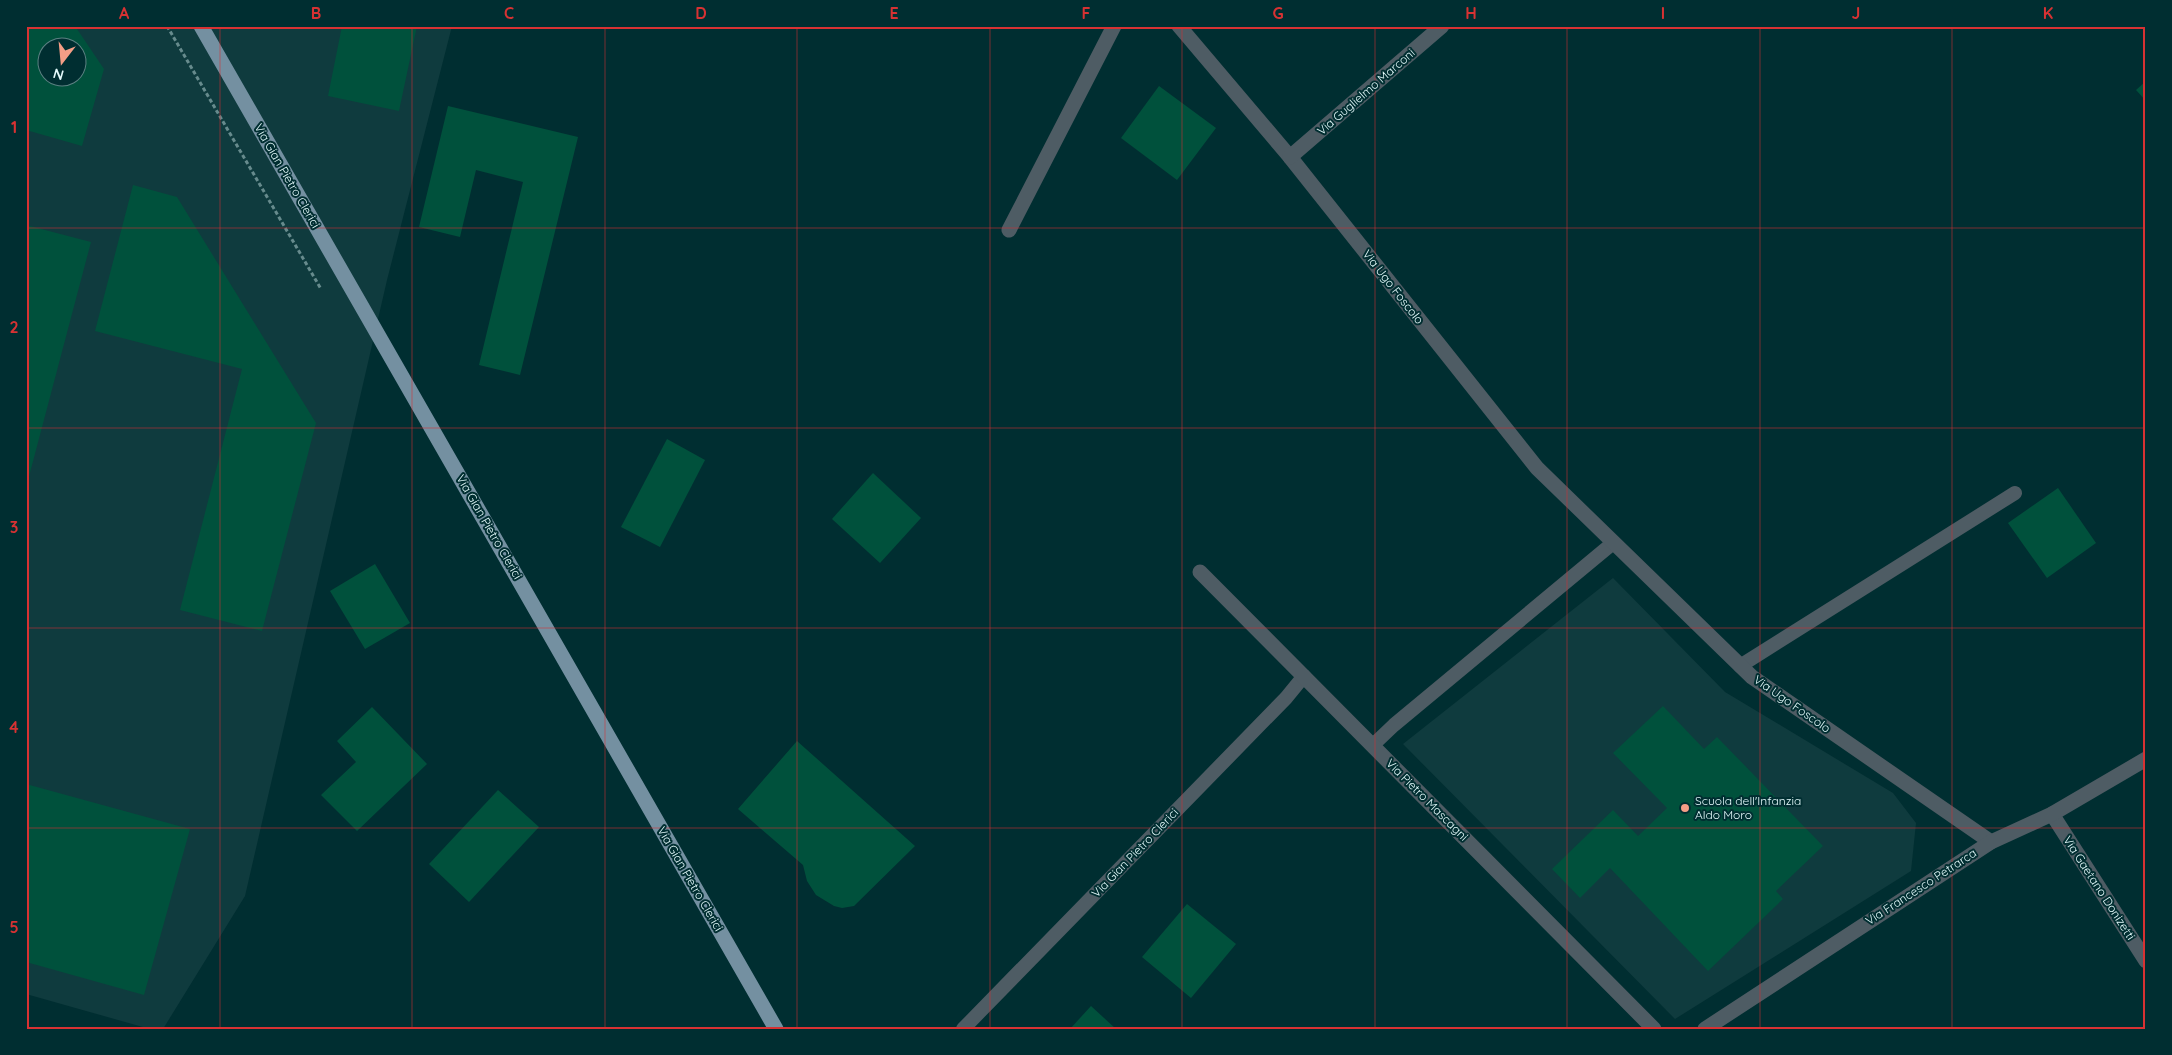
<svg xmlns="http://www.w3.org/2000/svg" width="2172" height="1055" font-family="Quicksand,sans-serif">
<rect width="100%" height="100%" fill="#002e31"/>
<!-- built -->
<g fill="#0f3b3e" fill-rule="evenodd">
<path d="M26 26H452L387 280 245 896 163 1029H150L26 994ZM48 48H78V78H48Z"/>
<path d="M1613 578 1725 692 1893 793 1916 823 1911 871 1675 1019 1403 744Z"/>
</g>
<!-- building -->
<g fill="#00513c" fill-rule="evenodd">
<path d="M26 26H75L104 69 82 146 26 130ZM48 48H78V78H48Z"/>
<path d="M342 26H417L399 111 328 96Z"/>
<path d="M2146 81V101L2136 90Z"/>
<path d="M1159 86 1216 128 1177 180 1121 138Z"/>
<path d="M448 106 578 137 520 375 479 365 523 182 476 170 460 237 419 227Z"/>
<path d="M133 185 177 197 316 423 262 631 180 610 242 369 95 331Z"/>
<path d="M26 225 91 242 27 484H26Z"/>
<path d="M667 439 705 460 660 547 621 527Z"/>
<path d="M873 473 921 518 880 563 832 519Z"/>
<path d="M2058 488 2096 543 2047 578 2008 523Z"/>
<path d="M375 564 410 623 365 649 330 591Z"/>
<path d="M1663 706 1704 749 1717 737 1823 846 1776 891 1783 899 1708 971 1610 868 1580 898 1552 869 1613 810 1638 836 1667 808 1613 753Z"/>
<path d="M372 707 427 764 357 831 321 795 356 762 337 741Z"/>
<path d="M797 741 915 846 854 906 842 908 834 906 816 895 807 881 803 865 738 809Z"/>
<path d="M26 784 190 829 144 995 26 962Z"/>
<path d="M498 790 539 827 469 902 429 864Z"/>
<path d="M1187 904 1236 944 1191 998 1142 957Z"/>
<path d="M1091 1006 1116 1029H1070Z"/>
</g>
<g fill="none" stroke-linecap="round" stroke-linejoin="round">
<!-- path -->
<path stroke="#678b8d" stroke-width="3" stroke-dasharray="4 2.5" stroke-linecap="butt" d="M167 26 321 289"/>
<!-- lane -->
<g stroke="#4e5c64" stroke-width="14">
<path d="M1740 666 2015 493"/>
<path d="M1373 745 1394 725 1613 543"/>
<path d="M963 1029 1286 698 1304 676"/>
</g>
<!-- street -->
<g stroke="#4e5c64" stroke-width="15">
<path d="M1179 26 1290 157 1537 468 1752 677 1991 842"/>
<path d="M1290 157 1442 26"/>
<path d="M1009 230 1114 26"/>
<path d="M1200 572 1654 1029"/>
<path d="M2052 814 2146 961"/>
<path d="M1705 1029 1991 842 2052 814 2146 759"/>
</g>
<!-- primary -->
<path stroke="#7490a1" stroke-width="15" d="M201 26 776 1029"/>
</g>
<!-- grid -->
<path fill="none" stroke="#d73233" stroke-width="1" stroke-opacity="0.55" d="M220 26V1029M412 26V1029M605 26V1029M797 26V1029M990 26V1029M1182 26V1029M1375 26V1029M1567 26V1029M1760 26V1029M1952 26V1029M26 228H2146M26 428H2146M26 628H2146M26 828H2146"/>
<!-- markers -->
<circle fill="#f49e86" stroke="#002e31" stroke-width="2" cx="1685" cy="808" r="5"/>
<g text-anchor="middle" stroke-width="4" stroke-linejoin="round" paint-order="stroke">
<!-- street labels -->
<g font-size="12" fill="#e3fafb" stroke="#002e31">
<text transform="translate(1366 92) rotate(-41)" y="4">Via Guglielmo Marconi</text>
<text transform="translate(287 176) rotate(60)" y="4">Via Gian Pietro Clerici</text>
<text transform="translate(1393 287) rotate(52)" y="4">Via Ugo Foscolo</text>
<text transform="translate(489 527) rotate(60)" y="4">Via Gian Pietro Clerici</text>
<text transform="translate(1792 704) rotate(35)" y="4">Via Ugo Foscolo</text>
<text transform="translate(1427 800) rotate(45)" y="4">Via Pietro Mascagni</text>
<text transform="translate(1135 853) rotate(-46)" y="4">Via Gian Pietro Clerici</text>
<text transform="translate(690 879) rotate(60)" y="4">Via Gian Pietro Clerici</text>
<text transform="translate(1921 887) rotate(-33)" y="4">Via Francesco Petrarca</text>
<text transform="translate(2099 888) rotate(57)" y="4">Via Gaetano Donizetti</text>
</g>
<!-- poi labels -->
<g font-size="12" fill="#e3fafb" stroke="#002e31" text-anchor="start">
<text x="1695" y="805">Scuola dell'Infanzia<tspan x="1695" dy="14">Aldo Moro</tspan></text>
</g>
</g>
<!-- border -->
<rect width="2172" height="1055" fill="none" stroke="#002e31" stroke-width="55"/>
<!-- north arrow -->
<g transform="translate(62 62) rotate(196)"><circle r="24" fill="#002e31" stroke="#5b8082"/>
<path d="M0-4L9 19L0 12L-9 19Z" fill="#f49e86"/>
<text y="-8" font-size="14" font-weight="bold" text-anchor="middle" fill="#e3fafb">N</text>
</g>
<rect x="28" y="28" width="2116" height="1000" fill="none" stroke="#d73233" stroke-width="2"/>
<g font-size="16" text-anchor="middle" font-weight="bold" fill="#d73233">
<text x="124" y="19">A</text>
<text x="316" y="19">B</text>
<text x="509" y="19">C</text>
<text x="701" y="19">D</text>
<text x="894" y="19">E</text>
<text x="1086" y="19">F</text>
<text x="1278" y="19">G</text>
<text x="1471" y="19">H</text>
<text x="1663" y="19">I</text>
<text x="1856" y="19">J</text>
<text x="2048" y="19">K</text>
<text x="14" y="133">1</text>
<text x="14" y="333">2</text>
<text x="14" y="533">3</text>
<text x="14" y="733">4</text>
<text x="14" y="933">5</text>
</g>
</svg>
